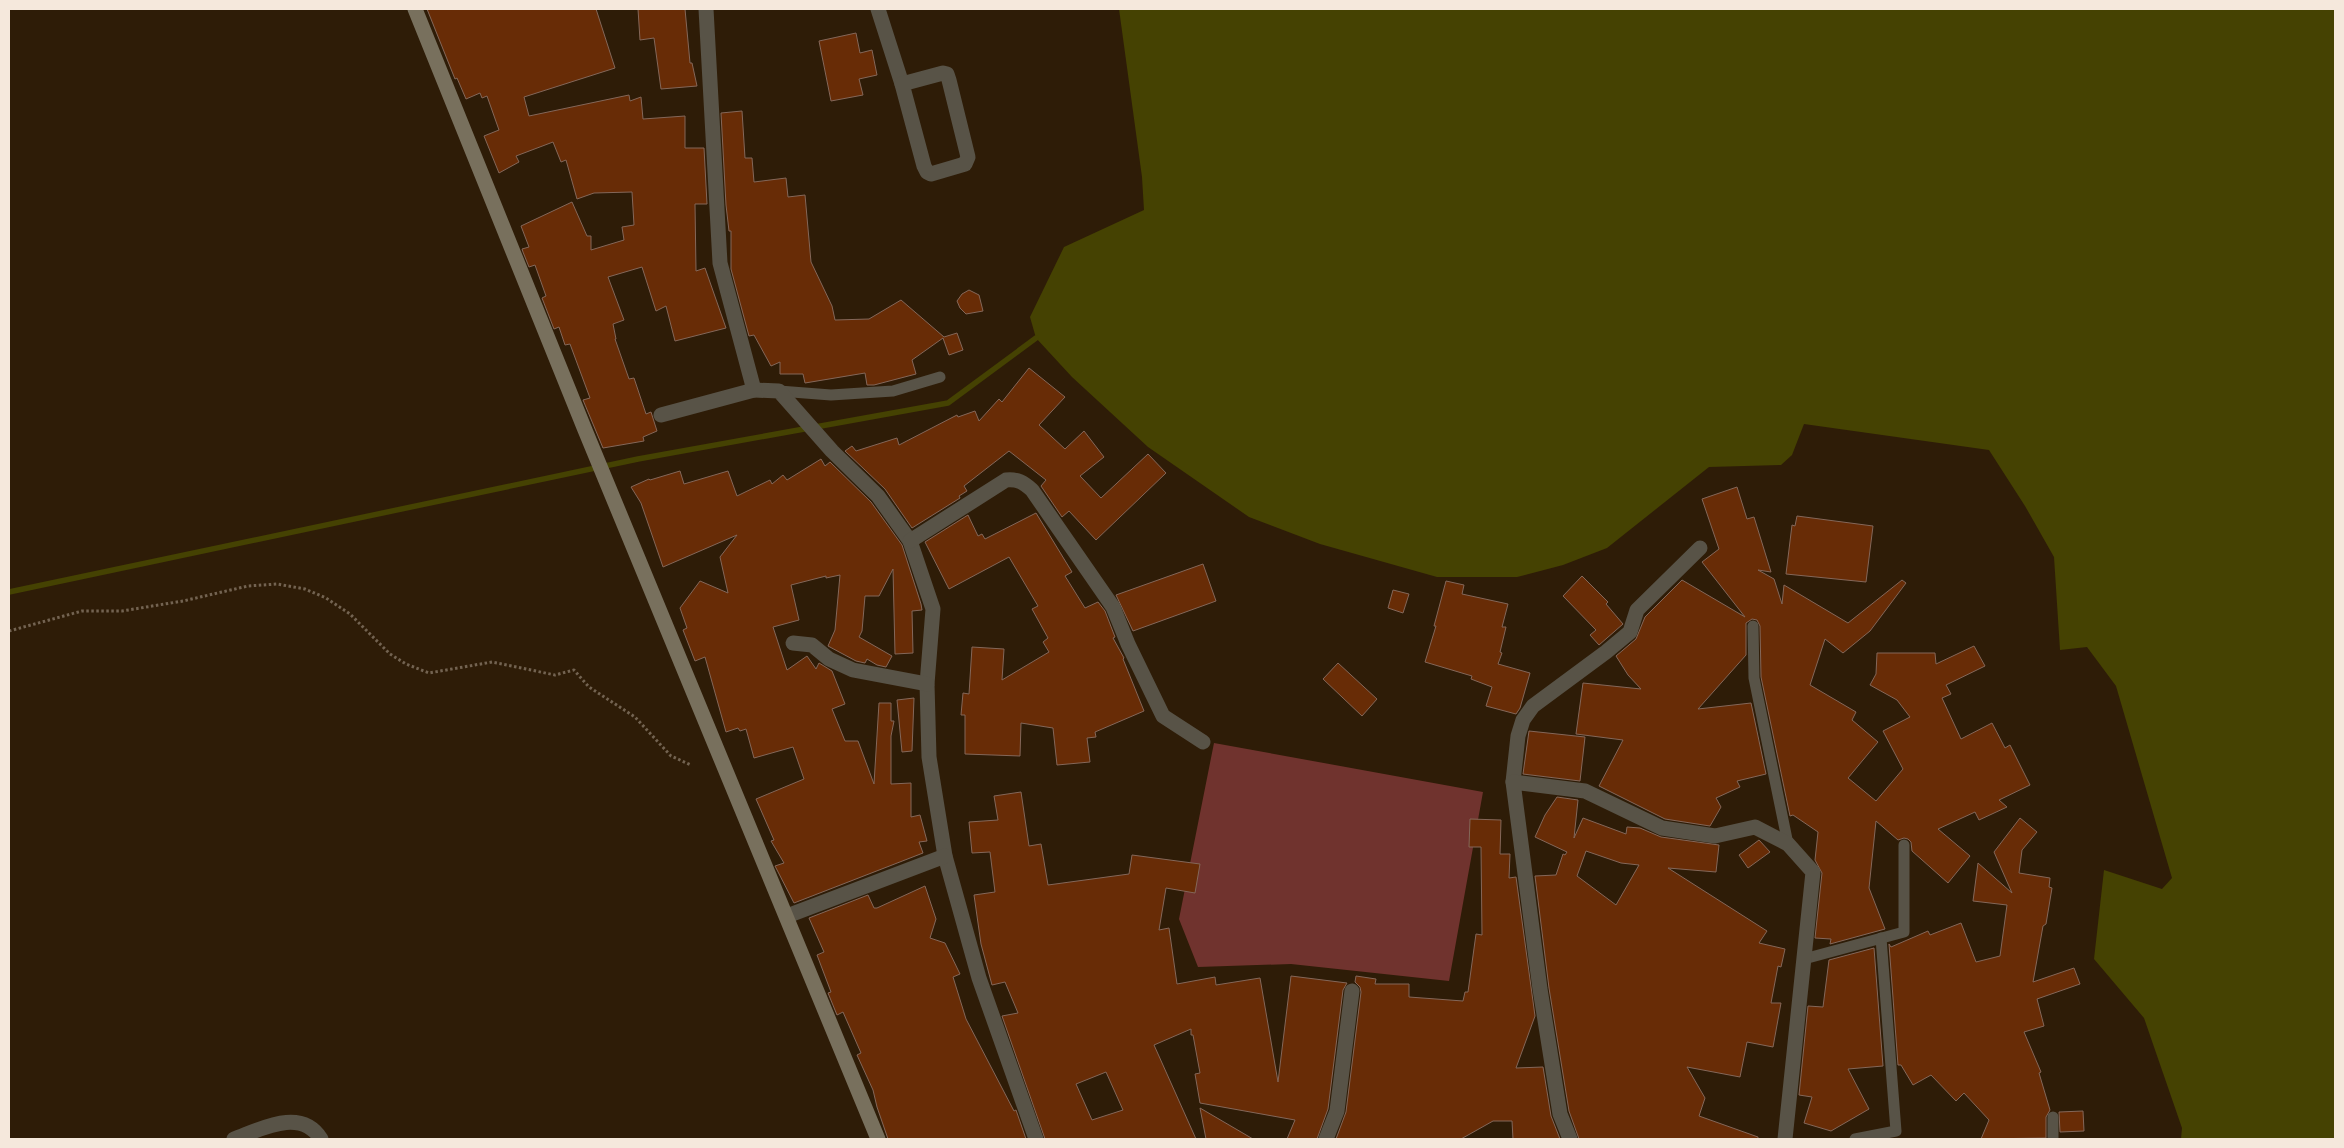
<svg xmlns="http://www.w3.org/2000/svg" width="2344" height="1148" font-family="'Varela Round',sans-serif">
<rect width="100%" height="100%" fill="#2e1c07"/>
<!-- green -->
<path fill="#70332e" d="M1214 743 1483 792 1449 981 1291 964 1198 967 1179 919Z"/>
<!-- water -->
<path fill="#454202" d="M1119 9H2335V1139H2181L2182 1128 2144 1018 2094 959 2104 870 2162 889 2172 878 2116 686 2087 647 2060 650 2054 557 2025 506 1989 450 1804 424 1792 455 1781 465 1709 467 1607 548 1563 565 1517 577H1437L1320 544 1249 517 1148 447 1072 377 1036 338 1030 317 1064 247 1144 210 1142 177Z"/>
<g fill="none" stroke-linecap="round" stroke-linejoin="round">
<!-- stream -->
<path stroke="#454202" stroke-width="5.5" d="M9 592 638 459 948 403 1036 338"/>
</g>
<!-- building -->
<g fill="#682c06" stroke="#846759" fill-rule="evenodd">
<path d="M427 9H596L615 68 524 97 529 116 629 95 630 101 641 97 643 119 685 116V148H704L707 204H695L696 271 705 268 726 328 675 341 666 306 656 311 642 267 608 277 624 320 613 324 616 339H615L629 379 634 378 646 414 651 412 657 431 643 437 644 441 603 448 583 400 590 398 570 344 565 345 559 327 554 329 542 298 546 296 535 265 529 267 523 252 522 249 529 247 521 226 572 202 587 236H591V250L624 240 622 227 634 225 632 192 594 193 577 199 566 160 561 162 553 142 516 156 519 162 499 173 484 136 499 130 487 96 482 98 480 93 466 99 457 78 455 79Z"/>
<path d="M638 9H685L690 63H692L697 86 661 89 654 38 640 40Z"/>
<path d="M856 33 860 53 872 50 877 75 859 79 863 95 831 101 819 41Z"/>
<path d="M742 111 745 158H752L754 182 786 178 788 197 805 195 811 262 832 306 835 320 869 319 901 300 944 337 957 333 963 350 949 355 943 338 912 360 916 374 874 385H867L865 373 805 383 803 374H780V362L771 366 754 335 749 336 731 269V231H729L726 205 721 113Z"/>
<path d="M969 290 979 295 983 311 966 314 960 308 957 301 962 294Z"/>
<path d="M1029 368 1065 397 1039 425 1065 449 1084 431 1104 457 1080 476 1101 498 1148 454 1166 473 1096 540 1069 511 1062 517 1041 486 1046 480 1009 451 964 486 967 491 959 496 960 498 912 528 885 489 845 451 852 446 856 451 897 438 899 445 957 415 958 417 975 411 979 421 999 399 1002 402Z"/>
<path d="M821 459 825 466 830 462 871 502 902 545 921 604 922 610 912 611 913 653 895 654 893 569 879 596H865L862 631 859 637 892 656 886 667 877 665 867 659 865 663 856 661 828 646 835 630 840 575 826 578V576L791 585 799 620 773 627 787 670 807 656 816 669 819 663 832 671 845 704 832 709 845 741H858L874 784 879 703H891V721H894L891 736V784L911 783V817L920 815 927 841 919 842 923 853 794 903 775 866 784 863 771 841 774 840 756 799 804 779 793 747 754 758 746 729 740 731 738 728 726 732 705 657 695 661 683 630 687 628 680 608 700 581 728 593 720 557 737 535 663 567 641 503 631 487 649 479 650 480 680 471 684 484 728 471 737 496 770 480 772 484 783 475 787 480Z"/>
<path d="M1737 487 1747 519 1754 517 1771 572 1758 570 1774 579 1782 604 1784 585 1848 623 1902 580 1906 583 1870 631 1843 653 1825 639 1810 685 1856 712 1852 720 1878 742 1848 778 1876 801 1903 769 1883 731 1910 717 1897 700 1870 685 1876 674 1877 653H1935L1936 664 1974 646 1985 666 1946 685 1951 694 1942 698 1961 739 1992 723 2005 748 2010 745 2030 785 1999 800 2007 807 1979 820 1975 812 1938 829 1970 856 1948 883 1912 851 1911 842 1908 839 1904 838 1898 840 1876 821 1869 888 1885 929 1830 944 1831 939 1815 938 1822 873 1815 860 1818 832 1793 815 1790 816 1761 677 1760 626 1757 620 1752 619 1746 623V655L1698 709 1751 703 1766 774 1737 781 1740 787 1716 798 1721 807 1710 826 1665 819 1599 786 1623 740 1576 734 1583 683 1641 689 1628 675 1616 656 1636 639 1645 617 1682 580 1745 617 1702 562 1719 549 1702 499Z"/>
<path d="M1036 513 1072 572 1065 576 1085 608 1098 602 1105 611 1115 637 1113 638 1124 658 1123 659 1144 711 1095 732 1096 737 1087 738 1090 762 1057 765 1053 728 1021 723 1020 756 965 754V715H961L963 693 969 694 972 647 1004 649 1002 680 1049 652 1043 642 1048 638 1032 609 1038 606 1009 557 949 589 925 542 968 515 978 536 982 534 985 539Z"/>
<path d="M1797 516 1873 526 1866 582 1786 574 1792 525 1795 526Z"/>
<path d="M1203 564 1216 601 1133 631 1116 595Z"/>
<path d="M1582 576 1608 602 1606 604 1623 624 1599 645 1590 635 1596 630 1563 596Z"/>
<path d="M1446 581 1464 585 1462 594 1508 604 1502 627H1506L1500 652 1502 653 1498 664 1530 673 1520 708 1516 714 1486 706 1492 687 1471 679 1472 676 1425 662 1436 626H1434Z"/>
<path d="M1393 590 1409 594 1403 613 1388 608Z"/>
<path d="M1338 663 1377 699 1362 716 1323 679Z"/>
<path d="M914 698 912 751 902 752 897 700Z"/>
<path d="M1529 731 1585 737 1580 781 1523 774Z"/>
<path d="M1021 792 1029 846 1041 844 1048 885 1129 874 1132 855 1200 864 1195 893 1166 888 1159 930 1169 928 1177 984 1215 977 1216 985 1260 978 1278 1082 1291 976 1347 983 1343 990 1328 1109 1317 1139H1287L1295 1120 1200 1103 1195 1074 1200 1073 1193 1035H1191V1029L1154 1045 1196 1139H1045L1002 1016 1018 1013 1005 982 992 985 981 944 974 895 995 892 990 852 972 853 969 822 998 820 994 796ZM1106 1072 1123 1110 1092 1120 1076 1084Z"/>
<path d="M1557 797 1578 800 1574 838 1583 818 1626 834 1627 827 1640 828 1661 837 1719 845 1716 872 1668 868 1767 931 1759 943 1785 949 1781 967 1778 966 1771 1003H1781L1773 1047 1747 1042 1740 1077 1687 1067 1705 1098 1699 1116 1758 1137V1139H1579L1569 1111 1549 988 1535 876 1556 875 1563 854 1565 855 1567 852 1535 837 1545 815ZM1586 851 1621 863 1639 865 1616 905 1577 876Z"/>
<path d="M2020 818 2037 832 2022 850 2019 873 2050 878 2049 887 2052 888 2046 924 2043 926 2033 982 2074 968 2080 984 2037 999 2044 1026 2024 1032 2041 1072 2039 1073 2050 1110 2046 1117V1138L1981 1139 1989 1120 1964 1093 1956 1101 1931 1075 1913 1085 1901 1065H1898L1889 944 1891 947 1928 931 1930 935 1961 923 1976 962 2000 956 2007 905 1973 901 1978 863 2012 893 1994 852Z"/>
<path d="M1470 819 1501 820 1500 854H1510L1509 878 1516 877 1535 1016 1516 1068 1543 1067 1551 1116 1560 1139H1513L1512 1121H1493L1461 1139H1336L1346 1112 1361 992 1360 987 1355 982 1356 976 1376 979 1375 984H1409V997L1463 1001 1465 992H1468L1476 934 1482 935 1481 847H1469Z"/>
<path d="M1759 840 1770 852 1748 868 1739 855Z"/>
<path d="M925 886 936 919 930 938 945 943 960 974 953 977 966 1019 1014 1111 1016 1110 1026 1139H888L877 1107 873 1090 857 1055 861 1053 843 1012 837 1015 828 993 831 992 817 955 824 952 809 918 868 895 874 908H877Z"/>
<path d="M1874 948 1883 1066 1848 1069 1869 1109 1831 1131 1804 1123 1812 1097 1799 1095 1808 1006 1823 1007 1829 960Z"/>
<path d="M1200 1108 1253 1139H1206Z"/>
<path d="M2083 1111 2084 1131 2060 1132 2059 1112Z"/>
</g>
<g fill="none" stroke-linecap="round" stroke-linejoin="round">
<!-- path -->
<path stroke="#736351" stroke-width="3" stroke-dasharray="2.5 2.5" stroke-linecap="butt" d="M9 631 82 611H122L183 601 248 586 277 584 305 589 326 598 350 614 390 654 406 664 429 673 492 662 555 675 574 670 589 687 635 717 671 756 691 765"/>
<!-- lane -->
<g stroke="#585347" stroke-width="11">
<path d="M779 391 831 395 893 391 940 377"/>
<path d="M1753 626 1754 678 1788 844"/>
<path d="M1804 959 1904 932V845"/>
<path d="M2053 1117V1139"/>
<path d="M1855 1139 1896 1131 1881 938"/>
</g>
<!-- street -->
<g stroke="#585347" stroke-width="15">
<path d="M878 9 902 84"/>
<path d="M943 73 947 74 949 80 968 157 965 164 931 174 927 172 924 166 902 84Z"/>
<path d="M754 390 779 391 832 451 878 496 910 541 933 609 927 684 929 757 945 856 979 978 1036 1139"/>
<path d="M661 415 754 390 720 263 706 9"/>
<path d="M910 541 1006 480C1018 479 1023 482 1032 490L1113 607 1128 644 1163 716 1203 742"/>
<path d="M793 643 812 645 829 659 853 670 927 684"/>
<path d="M1513 782 1518 736 1523 720 1533 706 1606 652 1630 632 1637 610 1700 548"/>
<path d="M787 916 945 856"/>
<path d="M234 1139C261 1129 301 1107 321 1139"/>
<path d="M1326 1139 1337 1111 1352 991"/>
<path d="M1570 1139 1560 1114 1540 989 1513 782 1585 791 1662 828 1715 836 1755 827 1788 844 1813 872 1785 1139"/>
</g>
<!-- secondary -->
<path stroke="#78705d" stroke-width="15" d="M415 9 585 430 878 1139"/>
</g>
<!-- border -->
<rect width="2344" height="1148" fill="none" stroke="#f5e8dc" stroke-width="20"/>
</svg>
